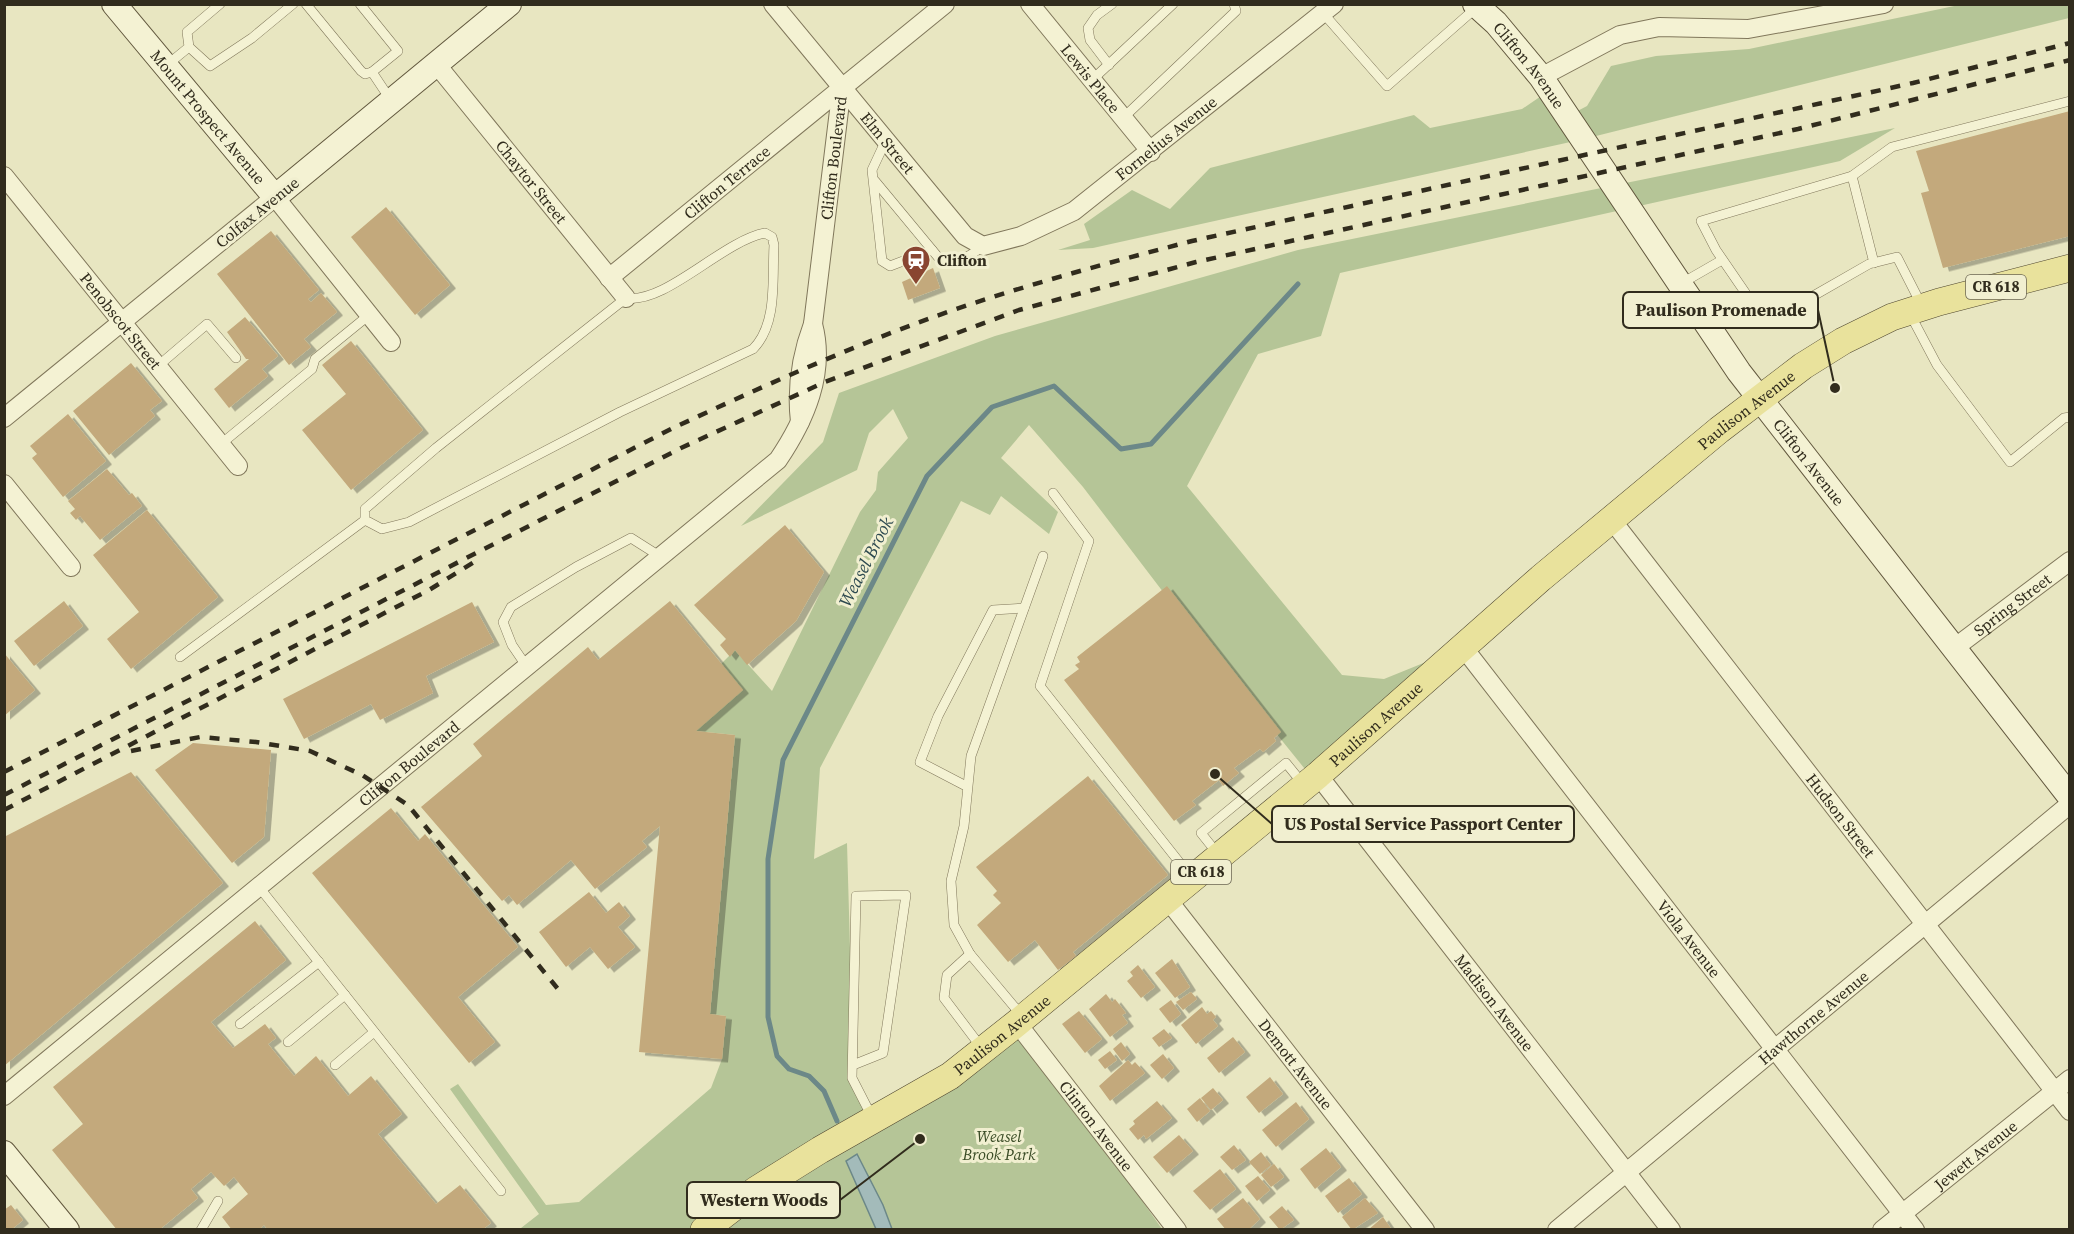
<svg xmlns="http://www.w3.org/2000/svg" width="2074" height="1234" font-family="'Source Serif 4',serif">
<defs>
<filter id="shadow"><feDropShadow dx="6" dy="3.5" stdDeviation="0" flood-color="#0004"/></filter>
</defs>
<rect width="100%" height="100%" fill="#e8e6c1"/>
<!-- green -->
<g fill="#b5c597">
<path d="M1959 5H2069V18L1584 139 1093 248 1058 250 1090 240 1084 224 1132 190 1170 209 1210 168 1414 115 1430 128 1522 109 1550 90 1568 116 1587 106 1611 66 1656 56 1749 49Z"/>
<path d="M1895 128 1840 161 1340 273 1321 336 1258 354 1187 486 1342 675 1384 679 1463 647 1313 779 1186 622 1083 487 1029 425 1001 458 1058 512 1049 534 1001 496 990 515 961 501 820 768 814 859 847 843 854 1087 870 1123 1017 1023 1162 1229H507L521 1228 539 1214 450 1089 458 1084 546 1205 579 1202 711 1088 722 1059 726 1016 710 1014 735 735 696 731 721 664 735 650 772 691 860 512 876 490 878 472 908 438 893 409 869 433 857 470 741 526 823 442 839 393 995 336 1298 250Z"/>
</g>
<!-- water -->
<path fill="#a3bbba" stroke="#6c8888" stroke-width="1.5" d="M857 1154 883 1205 892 1229H876L846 1161Z"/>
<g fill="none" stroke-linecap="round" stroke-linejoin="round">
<!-- stream -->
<path stroke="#6c8888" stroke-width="5" d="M837 1121 824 1091 809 1076 789 1069 777 1056 768 1017V859L783 760 927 476 992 407 1054 386 1121 449 1151 444 1298 284"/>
</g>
<!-- building -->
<g fill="#c3a97b" filter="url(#shadow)">
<path d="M2070 111V236L1943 268 1921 193 1929 191 1916 151Z"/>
<path d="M386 207 450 285 415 315 351 237Z"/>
<path d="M271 231 319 290 308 299 311 302 321 293 337 312 304 339 311 347 289 365 217 274Z"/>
<path d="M933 268 940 288 908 300 902 282Z"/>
<path d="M245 317 278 356 262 369 268 376 229 408 214 389 249 359H246L227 332Z"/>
<path d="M351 341 423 430 351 490 302 430 346 394 322 365Z"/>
<path d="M131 363 162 401 150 410 155 416 109 455 73 411Z"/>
<path d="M68 414 106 461 63 497 32 458 37 454 30 446Z"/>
<path d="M107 469 129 495 132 493 142 506 100 540 80 516 76 520 70 513 75 509 68 501Z"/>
<path d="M147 510 218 597 131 669 107 639 139 612 93 555Z"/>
<path d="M785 525 824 572 796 621 747 665 735 650 730 657 720 645 726 639 694 605Z"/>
<path d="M1167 586 1281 732 1274 738 1276 741 1263 752 1260 749 1234 768 1239 773 1223 786 1219 780 1192 801 1196 805 1174 821 1064 680 1079 669 1075 665 1080 662 1077 657Z"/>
<path d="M64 601 83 626 34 666 14 641Z"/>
<path d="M670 601 743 690 696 731 735 735 710 1014 726 1016 722 1059 639 1052 660 826 642 841 647 847 595 889 571 860 517 905 509 895 502 901 421 807 482 756 473 744 588 647 598 660Z"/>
<path d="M472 602 494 642 426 676 433 693 380 720 371 704 304 739 283 699Z"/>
<path d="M4 653 35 690 4 716Z"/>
<path d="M193 743 271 750 264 837 232 863 155 770Z"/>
<path d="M131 772 223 883 4 1066V837Z"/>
<path d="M1088 776 1168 875 1073 952 1076 956 1058 970 1035 940 1008 962 977 925 1001 903 993 895 997 891 976 867Z"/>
<path d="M391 808 418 841 425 834 518 947 458 997 495 1042 469 1063 312 873Z"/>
<path d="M589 892 606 913 619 902 630 916 618 927 635 947 608 969 590 947 566 967 539 932Z"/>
<path d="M255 921 286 960 211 1022 233 1048 265 1024 276 1038 268 1044 294 1076 316 1056 348 1096 371 1076 402 1114 378 1134 436 1204 460 1185 491 1223 482 1230H268L264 1225 259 1230H232L222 1217 248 1194 234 1177 224 1186 211 1172 191 1189 198 1198 159 1230H117L52 1150 83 1124 53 1087Z"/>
<path d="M1172 959 1190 987 1175 998 1155 973Z"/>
<path d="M1138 965 1155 987 1141 998 1127 981 1133 976 1130 972Z"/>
<path d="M1191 992 1197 999 1183 1010 1176 1002Z"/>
<path d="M1106 994 1112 1002 1115 999 1126 1013 1122 1015 1128 1023 1110 1037 1089 1009Z"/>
<path d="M1171 1000 1181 1014 1170 1023 1159 1009Z"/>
<path d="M1202 1007 1207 1014 1211 1011 1216 1017 1213 1020 1218 1026 1196 1044 1181 1025Z"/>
<path d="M1079 1011 1102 1039 1085 1053 1062 1024Z"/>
<path d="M1164 1029 1172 1038 1159 1047 1152 1038Z"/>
<path d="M1233 1037 1245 1052 1219 1073 1207 1058Z"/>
<path d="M1121 1042 1130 1054 1122 1061 1113 1049Z"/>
<path d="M1110 1051 1117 1060 1105 1069 1098 1060Z"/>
<path d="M1163 1054 1174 1068 1162 1079 1150 1065Z"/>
<path d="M1128 1060 1132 1065 1135 1062 1145 1073 1110 1101 1099 1086Z"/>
<path d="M1270 1077 1283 1094 1259 1113 1246 1097Z"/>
<path d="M1213 1088 1223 1100 1211 1110 1201 1098Z"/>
<path d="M1200 1098 1210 1111 1197 1122 1187 1109Z"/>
<path d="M1157 1101 1172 1118 1146 1139 1144 1135 1138 1140 1129 1129 1135 1124 1133 1121Z"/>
<path d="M1296 1102 1309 1119 1276 1147 1262 1130Z"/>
<path d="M1179 1135 1193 1151 1167 1173 1153 1157Z"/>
<path d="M1234 1145 1246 1160 1232 1170 1220 1157Z"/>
<path d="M1326 1148 1341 1167 1315 1189 1300 1169Z"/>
<path d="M1261 1152 1271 1165 1260 1174 1249 1162Z"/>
<path d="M1274 1164 1284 1177 1271 1187 1261 1175Z"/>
<path d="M1220 1169 1236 1189 1210 1210 1193 1191Z"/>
<path d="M1258 1176 1270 1190 1257 1201 1245 1186Z"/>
<path d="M1349 1178 1362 1194 1338 1213 1325 1196Z"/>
<path d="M1243 1198 1260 1219 1248 1230H1226L1217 1219Z"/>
<path d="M1365 1198 1378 1213 1352 1230 1342 1217Z"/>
<path d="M11 1205 23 1220 11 1230H4V1210Z"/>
<path d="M1282 1206 1294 1220 1280 1230 1269 1217Z"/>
<path d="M1383 1217 1392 1230H1368Z"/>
</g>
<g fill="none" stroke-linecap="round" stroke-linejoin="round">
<!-- lane casing -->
<g stroke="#80775b" stroke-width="10">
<g id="lane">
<path d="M306 4 361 71 365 74 372 72"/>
<path d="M360 4 398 51 372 72 390 99"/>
<path d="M1323 13 1387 86 1477 7"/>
<path d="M189 47 210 66 252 38 293 4"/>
<path d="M167 65 189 47 187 32 220 4"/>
<path d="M1109 65 1090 40 1088 28 1097 15 1112 4"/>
<path d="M1092 80 1173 4"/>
<path d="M1123 118 1236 11 1234 4"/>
<path d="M886 140 872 170 882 261 890 266 932 250"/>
<path d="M1852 176 1874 263"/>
<path d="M875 181 938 257C956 266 969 257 983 246"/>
<path d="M765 233 772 237 774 245C772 278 778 324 753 349L620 412 409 522 382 529 365 520V509L436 448 626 298C666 304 721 242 765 233Z"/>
<path d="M1682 283 1722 260"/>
<path d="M1921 304 1897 257 1869 264 1766 323 1716 250 1701 221 1852 176 1892 147 2070 101"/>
<path d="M1910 314 1937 365 2010 462 2064 418 2070 417"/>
<path d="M158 366 207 324 236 358"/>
<path d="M221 444 312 369 315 359 369 315"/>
<path d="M1053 493 1089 541 1040 686 1191 877"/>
<path d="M180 657 365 520"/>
<path d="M527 667 512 645 503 622 511 607 576 567 631 538 661 557"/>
<path d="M966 786 920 762 938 716 993 610 1024 608"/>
<path d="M1217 853 1201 833 1286 763 1303 784"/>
<path d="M259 887 501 1191"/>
<path d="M970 954 954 925 951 881 964 826 971 756 1043 556"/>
<path d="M240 1024 319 962"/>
<path d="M288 1042 345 995"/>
<path d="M981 1047 944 998 947 975 970 954 1022 1016"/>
<path d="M335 1065 374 1032"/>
<path d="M853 1065 883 1053 906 895 856 896 852 1078 872 1117"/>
<path d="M201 1230 218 1201"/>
</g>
</g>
<!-- street casing -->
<g stroke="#80775b" stroke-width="20">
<g id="street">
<path id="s1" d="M773 4 965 236 983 246 1021 236 1074 211 1334 4"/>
<path id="s2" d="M1030 4 1151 152"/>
<path id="s3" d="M437 65 626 298"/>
<path d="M1541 77 1620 35 1659 27 1748 29 1884 4"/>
<path id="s4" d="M4 176 238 466"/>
<path id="s5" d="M609 278 945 4"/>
<path d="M4 418 275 197 391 342"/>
<path id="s6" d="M800 422C796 388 801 356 813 324L842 86"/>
<path d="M4 484 71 567"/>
<path id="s7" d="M1611 519 2070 1111"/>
<path id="s8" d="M1463 647 1915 1230"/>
<path id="s9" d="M1953 649 2070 561"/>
<path id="s10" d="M1318 775 1671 1230"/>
<path id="s11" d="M1168 900 1425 1230"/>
<path id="s12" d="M1017 1023 1177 1230"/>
<path id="s13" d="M4 1096 778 460C805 420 826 373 813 324"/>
<path id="s14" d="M1557 1230 2070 804"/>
<path id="s15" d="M1882 1230 2070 1079"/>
</g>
</g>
<!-- secondary casing -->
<g stroke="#62583e" stroke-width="26">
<g id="secondary">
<path id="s16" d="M114 4 275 197 509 4"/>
<path id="s17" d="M1475 4 1496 23 1541 77 1739 372 2070 797"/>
<path d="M4 1153 67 1230"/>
</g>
</g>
<!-- primary casing -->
<g stroke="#4e452f" stroke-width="28">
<g id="primary">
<path id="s18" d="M704 1230 756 1190 820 1150 950 1076 1017 1023 1318 775 1541 578 1719 430 1803 366 1843 341 1892 317 1939 302 2070 268"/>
</g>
</g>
<!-- lane -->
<use href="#lane" stroke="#f4f2d3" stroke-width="9"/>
<!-- street -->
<use href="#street" stroke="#f4f2d3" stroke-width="18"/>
<!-- secondary -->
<use href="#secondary" stroke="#f4f2d3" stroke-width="24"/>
<!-- primary -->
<use href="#primary" stroke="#e9e29c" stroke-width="27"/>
<!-- rail -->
<g stroke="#312c1d" stroke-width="4.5" stroke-dasharray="10 10" stroke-linecap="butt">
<path d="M131 751 200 737 256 742 310 751 362 775 408 805 562 994"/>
<path d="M4 772 673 428C753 391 834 354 917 323 1006 290 1100 265 1192 241L1913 83 2070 43"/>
<path d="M4 795 681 448 825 382 1019 310 1196 262 1798 129 2070 60"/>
<path d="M4 810 429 590 479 559"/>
</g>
</g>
<!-- icons -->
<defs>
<g id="station-pin" transform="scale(1.5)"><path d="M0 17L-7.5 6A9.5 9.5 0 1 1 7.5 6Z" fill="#894531" stroke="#f1efd0"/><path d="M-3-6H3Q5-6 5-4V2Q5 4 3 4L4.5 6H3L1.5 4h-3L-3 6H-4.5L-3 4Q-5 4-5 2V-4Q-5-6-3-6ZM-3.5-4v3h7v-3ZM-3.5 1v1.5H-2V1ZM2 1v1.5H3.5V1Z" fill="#fff"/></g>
</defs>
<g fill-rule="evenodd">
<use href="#station-pin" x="916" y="260"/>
</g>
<g text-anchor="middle" stroke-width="6" stroke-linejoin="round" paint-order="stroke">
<!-- shield labels -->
<g fill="#f1efd0" stroke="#6b6653" stroke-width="1.5">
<rect x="1966" y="275" width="60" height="24" rx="4.5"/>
<rect x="1171" y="860" width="60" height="24" rx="4.5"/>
</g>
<g font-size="15" font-weight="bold" fill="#312c1d">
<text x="1996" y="292">CR 618</text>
<text x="1201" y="877">CR 618</text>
</g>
<!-- street labels -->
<g font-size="16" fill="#312c1d" stroke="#f1efd0">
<text dy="6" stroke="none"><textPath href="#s17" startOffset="82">Clifton Avenue</textPath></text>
<text dy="6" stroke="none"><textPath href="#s2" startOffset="96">Lewis Place</textPath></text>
<text dy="6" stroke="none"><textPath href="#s16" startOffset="147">Mount Prospect Avenue</textPath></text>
<text dy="6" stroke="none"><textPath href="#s1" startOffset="537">Fornelius Avenue</textPath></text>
<text dy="6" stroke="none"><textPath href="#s1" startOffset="180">Elm Street</textPath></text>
<text dy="6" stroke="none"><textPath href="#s6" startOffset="267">Clifton Boulevard</textPath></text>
<text dy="6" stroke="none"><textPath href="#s3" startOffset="150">Chaytor Street</textPath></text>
<text dy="6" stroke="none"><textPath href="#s5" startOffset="152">Clifton Terrace</textPath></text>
<text transform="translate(257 212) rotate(-39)" y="6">Colfax Avenue</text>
<text dy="6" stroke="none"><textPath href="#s4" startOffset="186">Penobscot Street</textPath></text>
<text dy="6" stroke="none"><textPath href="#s18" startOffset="1329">Paulison Avenue</textPath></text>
<text dy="6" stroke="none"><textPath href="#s17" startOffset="568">Clifton Avenue</textPath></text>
<text dy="6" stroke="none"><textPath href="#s9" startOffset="74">Spring Street</textPath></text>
<text dy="6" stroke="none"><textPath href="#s18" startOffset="843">Paulison Avenue</textPath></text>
<text dy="6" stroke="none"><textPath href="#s13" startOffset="524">Clifton Boulevard</textPath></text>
<text dy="6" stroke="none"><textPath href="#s7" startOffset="375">Hudson Street</textPath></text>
<text dy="6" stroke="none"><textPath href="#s8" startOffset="369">Viola Avenue</textPath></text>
<text dy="6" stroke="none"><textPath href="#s10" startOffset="288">Madison Avenue</textPath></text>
<text dy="6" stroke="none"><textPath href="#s14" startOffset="333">Hawthorne Avenue</textPath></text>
<text dy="6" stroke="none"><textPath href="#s18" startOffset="357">Paulison Avenue</textPath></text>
<text dy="6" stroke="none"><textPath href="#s11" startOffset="208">Demott Avenue</textPath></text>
<text dy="6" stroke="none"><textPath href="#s12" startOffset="130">Clinton Avenue</textPath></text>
<text dy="6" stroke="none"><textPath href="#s15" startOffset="120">Jewett Avenue</textPath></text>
</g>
<!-- poi labels -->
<g font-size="16" font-weight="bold" fill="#312c1d" stroke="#f1efd0" text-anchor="start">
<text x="937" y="266">Clifton</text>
</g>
<!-- park labels -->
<g font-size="16" font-style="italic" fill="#3a4c26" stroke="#f1efd0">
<text x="999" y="1142">Weasel<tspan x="999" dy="18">Brook Park</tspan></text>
</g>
<!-- water labels -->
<g font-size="18" font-style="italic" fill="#2e4a50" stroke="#f1efd0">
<text transform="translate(866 562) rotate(-63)" y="6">Weasel Brook</text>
</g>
</g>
<!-- callouts -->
<path fill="none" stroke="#312c1d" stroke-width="2" d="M1835 388L1818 310M1215 774L1272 824M920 1139L840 1200"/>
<g fill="#312c1d" stroke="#f1efd0" stroke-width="2">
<circle cx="1835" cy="388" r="6"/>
<circle cx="1215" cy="774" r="6"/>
<circle cx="920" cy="1139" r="6"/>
</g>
<g fill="#f1efd0" stroke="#312c1d" stroke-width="2">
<rect x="1623" y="292" width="195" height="36" rx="6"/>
<rect x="1272" y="806" width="302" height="36" rx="6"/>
<rect x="687" y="1182" width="153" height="36" rx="6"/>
</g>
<g font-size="18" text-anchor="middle" font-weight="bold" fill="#312c1d">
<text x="1721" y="316">Paulison Promenade</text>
<text x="1423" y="830">US Postal Service Passport Center</text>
<text x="764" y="1206">Western Woods</text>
</g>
<!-- border -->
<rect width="2074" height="1234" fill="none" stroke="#312c1d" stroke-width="12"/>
</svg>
